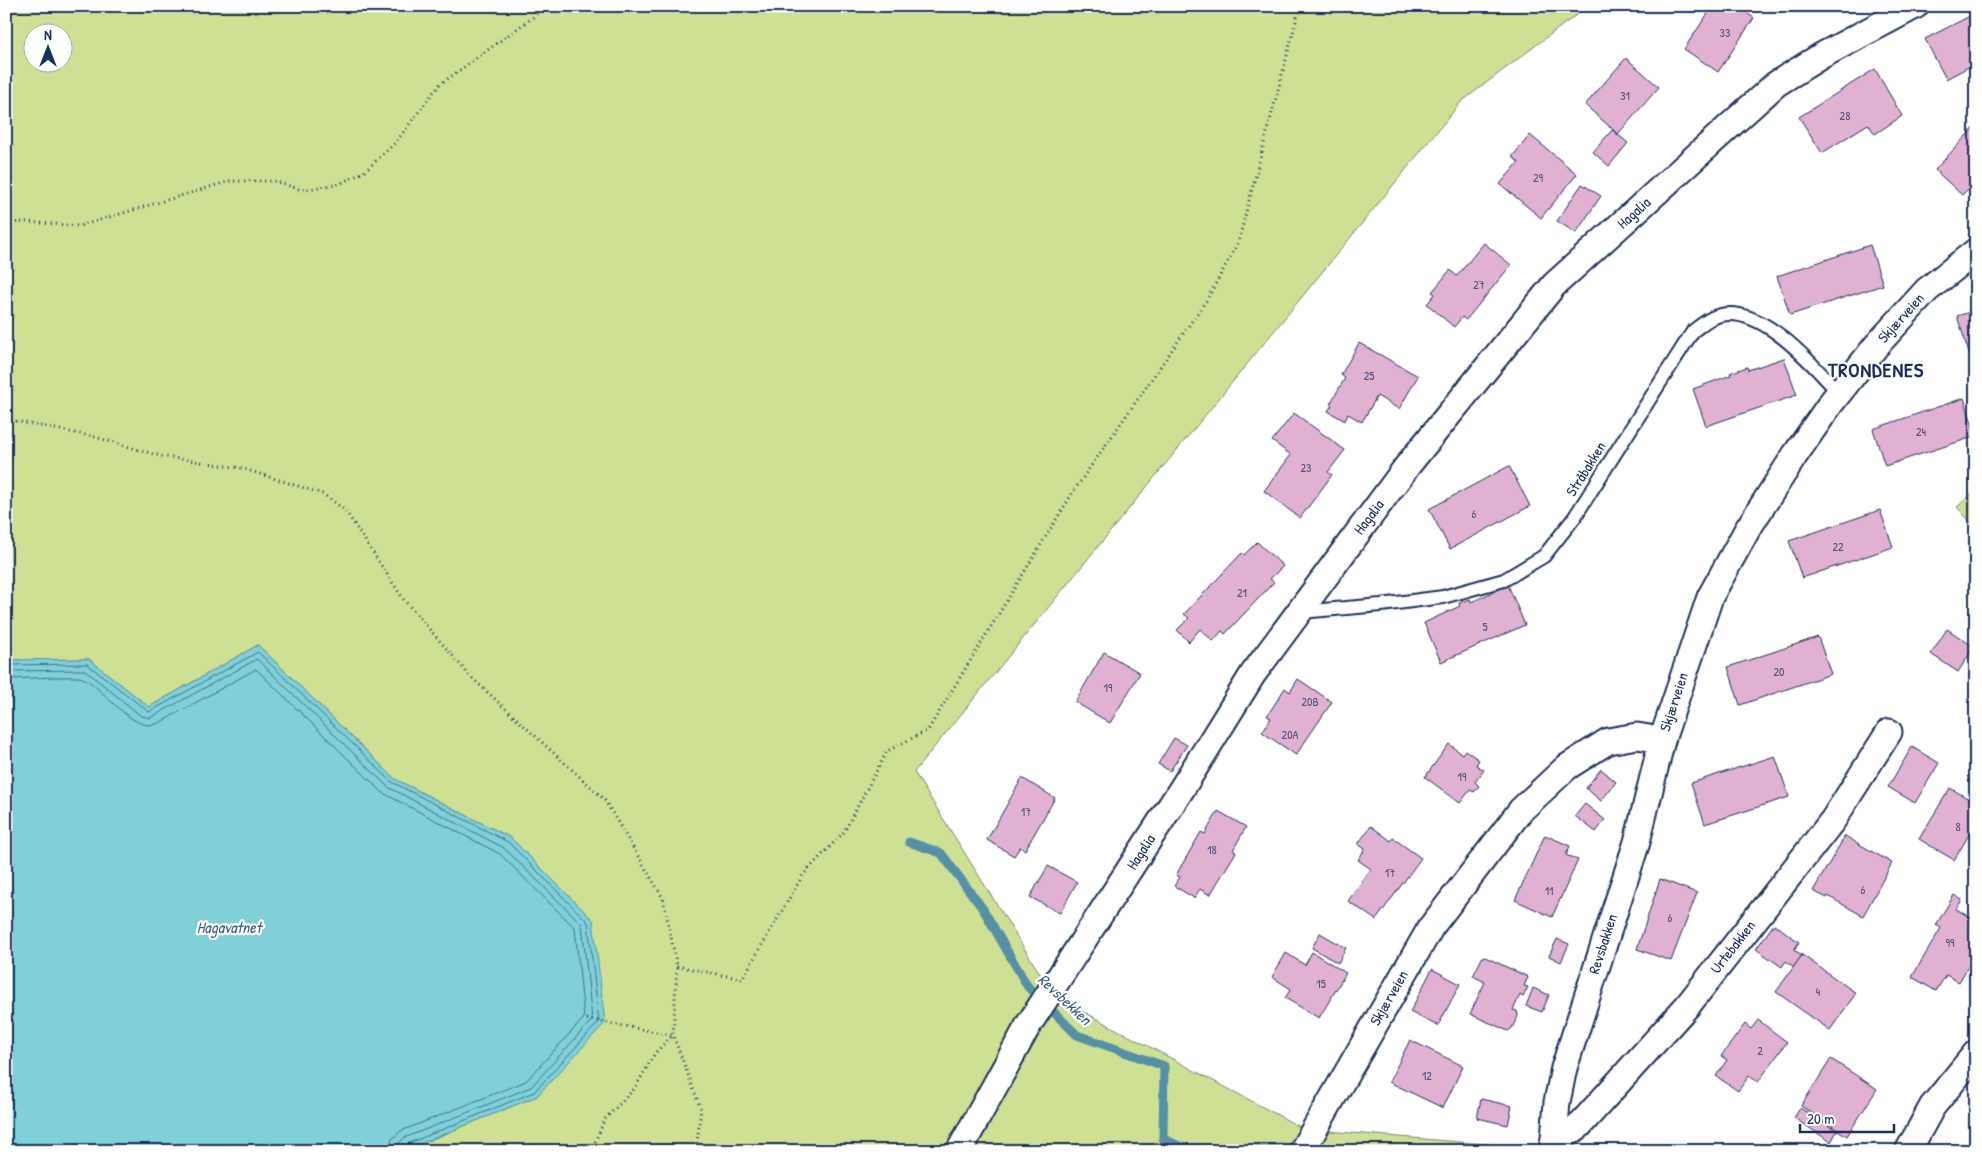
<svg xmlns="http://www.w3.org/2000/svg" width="1982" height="1157" font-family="'Patrick Hand',sans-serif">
<rect width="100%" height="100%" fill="#fff"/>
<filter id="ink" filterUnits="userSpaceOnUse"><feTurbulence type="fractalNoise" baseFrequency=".02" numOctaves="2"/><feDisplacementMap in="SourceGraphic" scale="10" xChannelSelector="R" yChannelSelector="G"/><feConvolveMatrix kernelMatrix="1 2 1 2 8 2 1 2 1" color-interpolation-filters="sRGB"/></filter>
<g filter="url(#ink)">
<!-- green -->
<g fill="#cee094" stroke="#748879" fill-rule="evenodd">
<path d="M6 6H1588L1461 102 914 772 1054 996 1304 1129 1568 1151H403L537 1096 511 838 395 779 258 645 149 707 89 659 6 660ZM32 32H62V62H32Z"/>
<path d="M1976 490V528L1957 507Z"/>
</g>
<!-- water -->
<path fill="#7fd0d8" stroke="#5790a7" d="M258 645 395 779 511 838 593 920 605 1023 537 1096 403 1151H6V660L89 659 149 707Z"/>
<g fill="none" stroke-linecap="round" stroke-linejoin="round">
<!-- shore -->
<g stroke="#436f8f" stroke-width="1">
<path d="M6 665 87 664 149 712 258 652 392 782 508 842 588 922 599 1022 534 1092 407 1144 403 1151"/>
<path d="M6 671 85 670 141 716 150 718 257 659 388 787 504 848 582 924 592 1020 531 1087 404 1138 399 1143 397 1151"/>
<path d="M6 679C19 679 76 675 83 678 105 688 132 735 159 723L256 669 383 793 500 854 575 928 584 1018 526 1081 401 1131 392 1139 389 1151"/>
</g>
<!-- stream -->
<g stroke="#5790a7" stroke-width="9">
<path d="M909 842 941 853 983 909 1028 987 1077 1035 1164 1066 1163 1139 1191 1151"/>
<path d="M1249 1151 1280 1147 1287 1151"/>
<path d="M1741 1151 1765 1148 1774 1151"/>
</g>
</g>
<!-- building -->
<g fill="#e1b1d2" stroke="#1b2f5e">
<path d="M1713 6H1737L1754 18 1718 72 1684 49Z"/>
<path d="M1976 13V63L1946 79 1925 39Z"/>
<path d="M1626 58 1659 87 1618 134 1585 105Z"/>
<path d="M1875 69 1902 116 1875 134 1868 124 1822 153 1799 117Z"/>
<path d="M1976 125V181L1962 195 1935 170Z"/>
<path d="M1612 130 1628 143 1609 166 1593 152Z"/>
<path d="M1530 135 1577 174 1541 218 1500 184 1519 162 1512 157Z"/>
<path d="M1582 184 1601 196 1576 233 1557 221Z"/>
<path d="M1484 243 1511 265 1466 320 1462 317 1454 327 1427 304 1435 294 1432 292 1450 270 1457 276Z"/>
<path d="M1870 245 1883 285 1790 315 1777 276Z"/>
<path d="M1976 310V351L1969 353 1957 316Z"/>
<path d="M1359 343 1418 376 1399 409 1377 396 1362 422 1348 414 1345 421 1328 411 1332 405 1330 404 1345 378 1341 375Z"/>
<path d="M1784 358 1797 395 1706 426 1693 389 1731 375 1730 373 1747 367 1748 370Z"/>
<path d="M1964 398 1976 436 1885 466 1873 429Z"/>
<path d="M1294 413 1345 450 1328 472 1332 475 1300 518 1264 491 1291 455 1272 441Z"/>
<path d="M1509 466 1530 506 1450 549 1429 509Z"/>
<path d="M1880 510 1893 547 1802 578 1789 541Z"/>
<path d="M1257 542 1283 566 1270 579 1274 582 1225 634 1222 631 1213 641 1200 629 1189 642 1177 630 1189 618 1184 614 1242 553 1244 555Z"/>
<path d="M1508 585 1525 625 1441 662 1424 623 1460 606 1459 603 1470 599 1471 602Z"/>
<path d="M1947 629 1974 647 1958 672 1931 654Z"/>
<path d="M1818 637 1831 674 1740 705 1728 667Z"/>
<path d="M1104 652 1140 673 1110 723 1075 702Z"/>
<path d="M1298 679 1332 702 1296 755 1262 732 1271 718 1267 716 1285 688 1290 692Z"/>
<path d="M1174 738 1187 745 1170 771 1158 764Z"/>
<path d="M1449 744 1462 754 1465 750 1479 760 1476 765 1484 770 1475 782 1479 786 1474 792 1470 790 1460 803 1425 777Z"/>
<path d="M1912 747 1939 763 1915 803 1888 787Z"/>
<path d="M1775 756 1789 797 1705 824 1691 783Z"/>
<path d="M1601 769 1616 782 1601 801 1586 788Z"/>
<path d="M1022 778 1055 798 1025 850 1020 847 1014 856 987 840Z"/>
<path d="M1950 788 1976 803V823L1954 860 1919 839Z"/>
<path d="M1585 804 1605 820 1596 832 1575 816Z"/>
<path d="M1218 811 1246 827 1233 850 1236 852 1210 895 1200 889 1194 898 1174 886 1180 877 1176 875 1201 832 1205 834Z"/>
<path d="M1371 826 1391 841 1393 838 1421 858 1376 920 1348 901 1371 869 1358 860 1365 849 1358 844Z"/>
<path d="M1545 835 1570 846 1566 855 1578 860 1552 917 1515 900Z"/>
<path d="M1845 836 1892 863 1863 916 1828 896 1827 898 1813 891Z"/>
<path d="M1048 866 1077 882 1060 913 1030 897Z"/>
<path d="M1660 879 1697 893 1671 961 1637 949Z"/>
<path d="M1954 895 1962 900 1956 909 1976 921V953L1959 982 1946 975 1936 991 1912 977 1941 928 1936 925Z"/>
<path d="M1774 924 1799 942 1794 950 1802 955 1794 967 1786 961 1782 967 1756 949Z"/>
<path d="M1320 933 1346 948 1338 963 1312 948Z"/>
<path d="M1557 939 1569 944 1561 962 1549 956Z"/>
<path d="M1312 952 1346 973 1319 1018 1285 998 1291 989 1272 977 1286 953 1305 965Z"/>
<path d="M1802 955 1856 993 1830 1030 1776 992Z"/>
<path d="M1483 956 1528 977 1524 986 1528 987 1523 997 1520 995 1513 1010 1517 1011 1518 1016 1512 1028 1508 1031 1470 1014 1485 982 1473 976Z"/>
<path d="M1432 969 1460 984 1438 1026 1410 1012Z"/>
<path d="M1533 988 1549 995 1542 1012 1526 1006Z"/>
<path d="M1758 1020 1787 1042 1758 1082 1749 1076 1738 1091 1716 1076 1727 1060 1721 1056 1745 1024 1751 1029Z"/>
<path d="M1410 1040 1463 1066 1443 1108 1389 1082Z"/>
<path d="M1831 1059 1877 1089 1847 1136 1801 1106Z"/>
<path d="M1481 1099 1512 1106 1508 1125 1477 1118Z"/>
<path d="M1800 1108 1837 1131 1831 1142 1794 1118Z"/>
</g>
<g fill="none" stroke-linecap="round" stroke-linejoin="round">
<!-- service casing -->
<g stroke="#1b2f5e" stroke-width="16">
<path id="service" d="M1300 612 1381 605 1443 597 1504 580 1544 556 1574 518 1693 331C1699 327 1705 321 1712 318 1756 297 1813 365 1839 393"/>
</g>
<!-- minor casing -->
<g stroke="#1b2f5e" stroke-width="29">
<g id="minor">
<path d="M1553 1143 1579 1126 1688 1005 1833 820 1889 732"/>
<path d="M959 1151 1029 1024 1181 790 1253 674 1408 465 1554 285 1776 84 1821 56 1915 6"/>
<path d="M1302 1151 1431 927 1521 810 1567 767 1608 741 1637 736 1662 740 1710 597 1747 530 1795 455 1831 403 1876 346 1927 290 1976 251"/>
<path d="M1553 1151 1557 1102 1564 1068 1637 842 1662 740"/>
<path d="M1908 1151 1932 1107 1976 1053"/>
</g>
</g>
<!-- path -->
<g stroke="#1b2f5e" stroke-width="3" stroke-dasharray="1 4" stroke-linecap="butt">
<path d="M6 223 26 222 80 226 230 181H274L302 190 339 184 364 172 396 142 439 85 536 15 541 6"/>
<path d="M6 419 95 437 160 456 241 468 323 494 345 510 404 600 472 678 604 799 663 898 677 966 673 1035 701 1109 696 1151"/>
<path d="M677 966 742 979 803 875 844 832 887 751 928 730 1073 492 1206 301 1238 243 1300 6"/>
<path d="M587 1019 672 1035"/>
<path d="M591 1151 605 1119 635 1088 655 1053 673 1035"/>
</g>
<!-- service -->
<use href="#service" stroke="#fff" stroke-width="12"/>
<!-- minor -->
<use href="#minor" stroke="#fff" stroke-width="25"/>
</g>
</g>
<g text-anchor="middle" stroke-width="4.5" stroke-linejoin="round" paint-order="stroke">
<!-- number labels -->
<g font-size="12" fill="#4c507b">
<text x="1725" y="37">33</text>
<text x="1625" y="100">31</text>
<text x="1845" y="120">28</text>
<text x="1538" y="182">29</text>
<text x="1479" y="289">27</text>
<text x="1369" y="380">25</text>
<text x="1921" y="436">24</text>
<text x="1306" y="472">23</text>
<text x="1474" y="518">6</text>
<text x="1838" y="551">22</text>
<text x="1242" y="597">21</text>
<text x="1485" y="631">5</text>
<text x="1779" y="676">20</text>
<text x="1108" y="692">19</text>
<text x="1310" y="706">20B</text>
<text x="1290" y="739">20A</text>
<text x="1462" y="781">19</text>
<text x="1026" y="816">17</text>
<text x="1958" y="831">8</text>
<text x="1212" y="854">18</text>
<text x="1390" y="877">17</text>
<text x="1863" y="894">6</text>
<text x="1549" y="895">11</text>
<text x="1670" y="922">6</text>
<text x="1950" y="947">99</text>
<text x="1321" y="988">15</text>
<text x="1818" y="996">4</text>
<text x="1760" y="1055">2</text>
<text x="1427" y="1080">12</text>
</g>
<!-- street labels -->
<g font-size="15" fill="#1b2f5e" stroke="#fff">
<text transform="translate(1634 213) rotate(-42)" y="5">Hagalia</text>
<text transform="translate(1901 318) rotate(-48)" y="5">Skjærveien</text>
<text transform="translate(1586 469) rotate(-58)" y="5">Stråbakken</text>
<text transform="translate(1369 517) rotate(-53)" y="5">Hagalia</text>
<text transform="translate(1674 702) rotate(-72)" y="5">Skjærveien</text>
<text transform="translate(1141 852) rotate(-57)" y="5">Hagalia</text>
<text transform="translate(1603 944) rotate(-72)" y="5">Revsbakken</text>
<text transform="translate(1733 947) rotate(-52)" y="5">Urtebakken</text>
<text transform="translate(1389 998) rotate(-60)" y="5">Skjærveien</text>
</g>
<!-- water labels -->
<g font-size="16" font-style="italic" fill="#395f83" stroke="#fff">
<text x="229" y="933">Hagavatnet</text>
<text transform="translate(1065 999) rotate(43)" y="6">Revsbekken</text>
</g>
<!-- district labels -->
<g font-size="20" font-weight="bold" letter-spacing="1" fill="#1b2f5e" stroke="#fff">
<text x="1876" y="377">TRONDENES</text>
</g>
</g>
<!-- margin -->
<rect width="1982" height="1157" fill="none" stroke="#fff" stroke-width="25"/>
<rect x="12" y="12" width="1957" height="1132" fill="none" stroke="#1b2f5e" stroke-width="2" filter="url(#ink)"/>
<!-- north arrow -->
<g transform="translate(48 48)"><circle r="24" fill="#ffffff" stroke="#a4acbf"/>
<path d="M0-4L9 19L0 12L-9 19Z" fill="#1b2f5e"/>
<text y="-8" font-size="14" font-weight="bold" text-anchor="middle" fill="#1b2f5e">N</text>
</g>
<!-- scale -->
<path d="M1800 1124v8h94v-8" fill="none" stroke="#1b2f5e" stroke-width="2.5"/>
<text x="1807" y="1124" font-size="15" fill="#1b2f5e" stroke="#ffffff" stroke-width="4" paint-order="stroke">20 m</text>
</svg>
